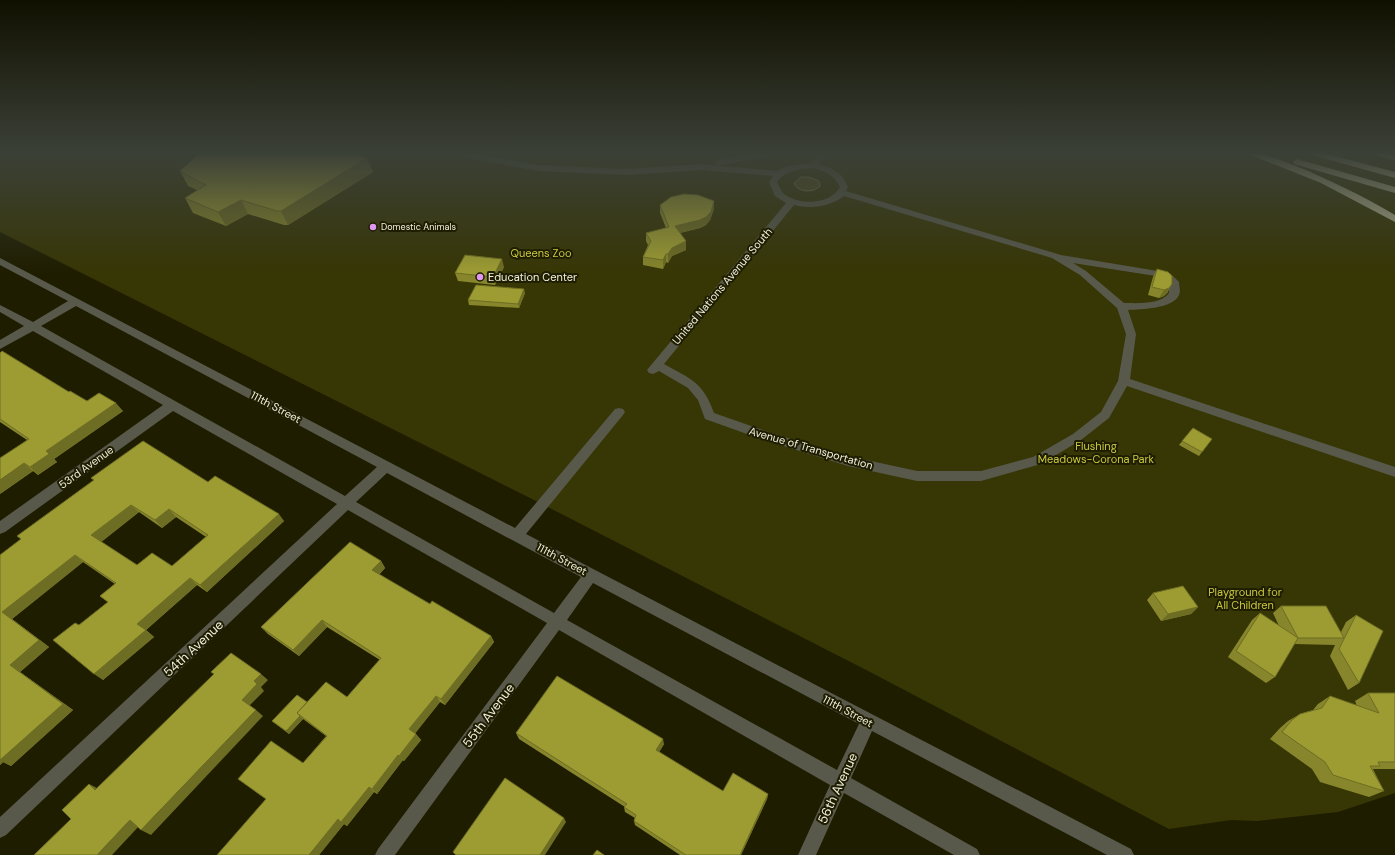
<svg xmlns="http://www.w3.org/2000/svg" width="1395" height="855" font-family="'DM Sans',sans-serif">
<rect width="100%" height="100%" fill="#1e1d00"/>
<!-- green -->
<path fill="#373605" d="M0 153H1395V793L1338 812 1257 821 1231 820 1169 829 872 673 538 502 0 232Z"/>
<!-- water -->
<path fill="#52521b" stroke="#818156" d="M801 177H809L819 181 820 186C814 193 798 193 794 183Z"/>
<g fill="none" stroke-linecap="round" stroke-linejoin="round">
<!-- street -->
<g fill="#58594b" fill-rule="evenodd">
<path d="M450 153H468L539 165 626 169 701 164 777 171 787 166 810 163 819 153H827L818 164C834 169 841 171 848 187L846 191 1061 255 1170 273 1179 282C1179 286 1181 291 1179 295 1173 309 1141 309 1128 310L1136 334 1130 379 1395 467V477L1127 386 1109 418 1081 440 1041 464 981 481H917L848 466 761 439 705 419 698 400 688 388 659 371 653 374 649 373 647 370 786 203 775 196 769 182 773 176 701 170 626 175 539 171 454 155ZM814 168C826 172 834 175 840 187 830 205 798 206 783 193 781 190 779 186 777 182 786 170 800 169 814 168ZM844 196 1052 258 1080 275 1117 308 1126 334 1118 381 1101 412 1073 434 1033 457 981 471H917L848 456 768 432 714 413C703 382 691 379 664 364L794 205C811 209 829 207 844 196ZM1073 263 1162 277 1169 283V293C1160 305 1137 303 1124 303L1086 271Z"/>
<path d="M761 153H779L775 155 718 166 714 163 718 160Z"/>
<path d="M0 258 515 528 615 409 619 408 623 409 625 412 623 415 526 534 1131 849 1134 855H1107L872 731 851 778 977 849 980 855H954L844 793 816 855H798L830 785 559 630 395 855H375L378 849 547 623 348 510 6 835 0 838V817L337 504 173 411 5 532 0 534V521L163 405 33 331 0 349V340L24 326 0 312V305L33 322 68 301 0 265ZM76 306 377 467 345 496 41 326ZM387 473 581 577 554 613 356 502ZM593 583 859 724 837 770 567 620Z"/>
</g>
<!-- highway -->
<g fill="#adae8b" fill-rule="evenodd">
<path d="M1246 153C1264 153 1279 160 1296 166 1330 180 1363 196 1395 215V222L1321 183Z"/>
<path d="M1311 153H1324L1395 172V178L1312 155Z"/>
<path d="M1373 153H1386L1395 155V160L1374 155Z"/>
<path d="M1297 159 1395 187V193L1294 164 1293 162Z"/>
</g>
</g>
<!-- wall -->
<g fill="#87862c" fill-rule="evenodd">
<path d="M367 158 373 172 288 225H284L248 214 226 226 193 213 185 198 197 190 188 186 180 171Z"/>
<path d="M714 201V209L710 220 706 225 700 228 680 233 686 241V250L672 256 668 263 666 262 663 269 643 265V257L648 245 646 241V233L666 228 660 213V205Z"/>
<path d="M504 267 495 285 458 281 455 273Z"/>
<path d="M1157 269 1168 292 1164 296 1159 298 1148 295 1153 277Z"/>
<path d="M525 293 519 308 469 305 468 300Z"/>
<path d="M0 353 69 392 87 401 123 411 54 459 57 462 38 475 33 471 0 494 27 440 0 422Z"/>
<path d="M1193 428 1212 439 1199 456 1179 445Z"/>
<path d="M91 478 208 482 284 521 207 592 197 585 146 630 154 637 103 680 79 625 108 602 100 596 115 584 83 562 12 619 49 647 20 672 73 710 11 766 3 762 0 765V555L21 539 94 480ZM139 512 162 528 176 517 206 537 172 566 137 565 101 542Z"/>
<path d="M381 561 385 568 379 575 430 604 491 636 494 642 445 705 440 702 415 733 421 740 404 761 403 760 377 794 374 792 347 826 344 824 319 855 303 763 326 736 303 719 289 734 272 721 307 702 347 697 380 660 327 627 299 656 268 634 261 627Z"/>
<path d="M1153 593 1198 607 1191 614 1161 621 1147 600Z"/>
<path d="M1281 606 1341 632 1346 622 1356 615 1359 683 1348 690 1330 656 1335 645 1294 644 1275 677 1266 683 1228 657 1252 620 1260 613 1279 626 1273 613Z"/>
<path d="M1368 693H1395V769H1373L1384 791 1369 797 1320 782 1312 769 1270 739 1280 728 1288 721 1300 714 1313 710 1318 704 1330 696 1357 706 1355 701Z"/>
<path d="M516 733 664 744 659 752 723 791 768 794 767 799 741 855H680L635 825 634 821 635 818 625 812 624 807H625L519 739Z"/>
</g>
<!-- shaded-wall -->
<g fill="#6e6d24">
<path d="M367 158 373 172 288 225 281 211Z"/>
<path d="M241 200 248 214 226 226 218 212Z"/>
<path d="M714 201V209L710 220 706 225 700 228 675 234V226Z"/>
<path d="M686 241V250L672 256 668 263V254L672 248Z"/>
<path d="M666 254V262L663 269V260Z"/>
<path d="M502 259 504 267 495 285 493 277Z"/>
<path d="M1172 284 1168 292 1164 296 1159 298 1164 290Z"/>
<path d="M524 289 525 293 519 308 518 304Z"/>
<path d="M116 403 123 411 54 459 57 462 38 475 30 467 46 451Z"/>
<path d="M24 463 33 471 0 494V480Z"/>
<path d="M131 505 139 512 100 543 91 535Z"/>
<path d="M169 509 176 517 162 528 155 520Z"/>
<path d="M279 514 284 521 207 592 200 585Z"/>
<path d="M75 555 83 562 12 619 49 647 20 672 73 710 11 766 3 762 0 765 2 612Z"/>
<path d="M381 561 385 568 376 577 372 570Z"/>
<path d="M190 578 197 585 146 630 154 637 103 680 94 674 137 624Z"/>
<path d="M1198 607 1191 614 1161 621 1168 614Z"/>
<path d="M322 620 327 627 299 656 293 650Z"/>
<path d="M491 636 494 642 445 705 441 699Z"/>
<path d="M261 674 268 680 261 687 264 691 249 706 242 700 254 681Z"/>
<path d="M436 696 440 702 414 735 409 729Z"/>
<path d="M256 710 263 716 151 835 141 830Z"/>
<path d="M300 716 303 719 289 734 286 731Z"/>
<path d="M416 734 421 740 404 761 399 756Z"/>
<path d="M663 739 664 744 657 756 656 750Z"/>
<path d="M398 755 403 760 377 794 372 789Z"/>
<path d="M89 784 99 789 95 790Z"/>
<path d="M369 787 374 792 347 826 341 822Z"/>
<path d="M768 794 767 799 741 855H740Z"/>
<path d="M564 818 566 822 545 855H540Z"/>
<path d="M338 819 344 824 319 855H309Z"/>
<path d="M130 820 140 825 112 855H97Z"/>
</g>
<!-- building -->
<g fill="#9d9c33" stroke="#6e6d24" fill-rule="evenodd">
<path d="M200 153H355L367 158 281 211H277L241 200 218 212 185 198 206 185 180 171Z"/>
<path d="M684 194 698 195 714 201 711 212 706 217 700 220 675 226 686 241 672 248 668 254H666L663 260 643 257 651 241 646 233 669 227 660 205 671 197Z"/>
<path d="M465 255 502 259 493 277 455 273Z"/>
<path d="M1157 269 1168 272 1172 276V284L1169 288 1164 290 1152 287Z"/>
<path d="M476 285 524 289 518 304 468 300Z"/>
<path d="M2 351 69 392 70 391 87 401 99 393 116 403 46 451 49 454 30 467 24 463 0 480V458L29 439 0 419V353Z"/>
<path d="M1193 428 1212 439 1202 452 1182 441Z"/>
<path d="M143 441 208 482 215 476 279 514 200 585 190 578 137 624 146 630 94 674 53 640 75 623 79 625 108 602 100 596 116 583 75 555 2 612 39 640 10 665 63 704 0 760V555L21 539 17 536 94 480 91 478ZM131 505 155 520 169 509 208 535 172 566 152 553 137 565 91 535Z"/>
<path d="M350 542 381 561 372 570 430 604 432 601 491 636 441 699 436 696 409 729 416 734 399 756 398 755 372 789 369 787 341 822 338 819 309 855H217L266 799 238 779 271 741 303 763 327 736 297 713 326 682 347 697 381 658 322 620 293 650 261 627Z"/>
<path d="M1183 586 1198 607 1168 614 1153 593Z"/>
<path d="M1281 606H1326L1344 638H1298Z"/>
<path d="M1260 613 1298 638 1275 677 1236 651Z"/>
<path d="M1356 615 1383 631 1359 683 1339 649Z"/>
<path d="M231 653 261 674 254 681 257 684 242 700 256 710 141 830 130 820 97 855H34L71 819 62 810 89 784 95 790 214 674 211 672Z"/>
<path d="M557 676 663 739 656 750 723 791 733 773 768 794 740 855H686L634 821 636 815 624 807 627 804 516 733Z"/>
<path d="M1368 693H1395V762H1378L1380 766H1370L1384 791 1333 775 1325 762 1282 732 1292 720 1300 714 1322 708 1330 696 1379 713Z"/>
<path d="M297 695 307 702 297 713 300 716 286 731 272 721Z"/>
<path d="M505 778 564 818 540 855H456L453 852Z"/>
<path d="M597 850 604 855H593Z"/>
</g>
<!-- sky -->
<linearGradient id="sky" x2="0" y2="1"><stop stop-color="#101000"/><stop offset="0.56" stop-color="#3b4037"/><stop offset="1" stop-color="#3b4037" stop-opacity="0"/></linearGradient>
<rect width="1395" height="273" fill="url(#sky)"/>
<!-- markers -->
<g fill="#de98f2" stroke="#1e1d00" stroke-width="1.5">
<circle cx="373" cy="227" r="4"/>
<circle cx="480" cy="277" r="4"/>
</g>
<g text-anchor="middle" stroke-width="4" stroke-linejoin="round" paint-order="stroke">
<!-- far-poi labels -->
<g font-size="9" fill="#f0f0de" stroke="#1e1d00" text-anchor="start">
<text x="381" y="230">Domestic Animals</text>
</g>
<!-- park labels -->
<g font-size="11" fill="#cbc93e" stroke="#1e1d00">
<text x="541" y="257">Queens Zoo</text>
<text x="1096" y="450">Flushing<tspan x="1096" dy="13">Meadows-Corona Park</tspan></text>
<text x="1245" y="596">Playground for<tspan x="1245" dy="13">All Children</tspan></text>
</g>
<!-- poi labels -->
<g font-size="11" fill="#f0f0de" stroke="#1e1d00" text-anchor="start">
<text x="488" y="281">Education Center</text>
</g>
<!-- street labels -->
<g font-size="11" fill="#f0f0de" stroke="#1e1d00">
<text transform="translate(722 286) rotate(-50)" y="4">United Nations Avenue South</text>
<text transform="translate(276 407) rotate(28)" y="4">111th Street</text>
<text transform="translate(811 448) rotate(16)" y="4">Avenue of Transportation</text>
<text transform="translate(86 467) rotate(-36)" y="4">53rd Avenue</text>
<text transform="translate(562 559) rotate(28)" y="4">111th Street</text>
<text transform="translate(848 711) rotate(28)" y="4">111th Street</text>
</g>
<!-- near-street labels -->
<g font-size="13" fill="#f0f0de" stroke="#1e1d00">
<text transform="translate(193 648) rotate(-43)" y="5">54th Avenue</text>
<text transform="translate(488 715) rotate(-53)" y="5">55th Avenue</text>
<text transform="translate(837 788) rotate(-65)" y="5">56th Avenue</text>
</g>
</g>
</svg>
